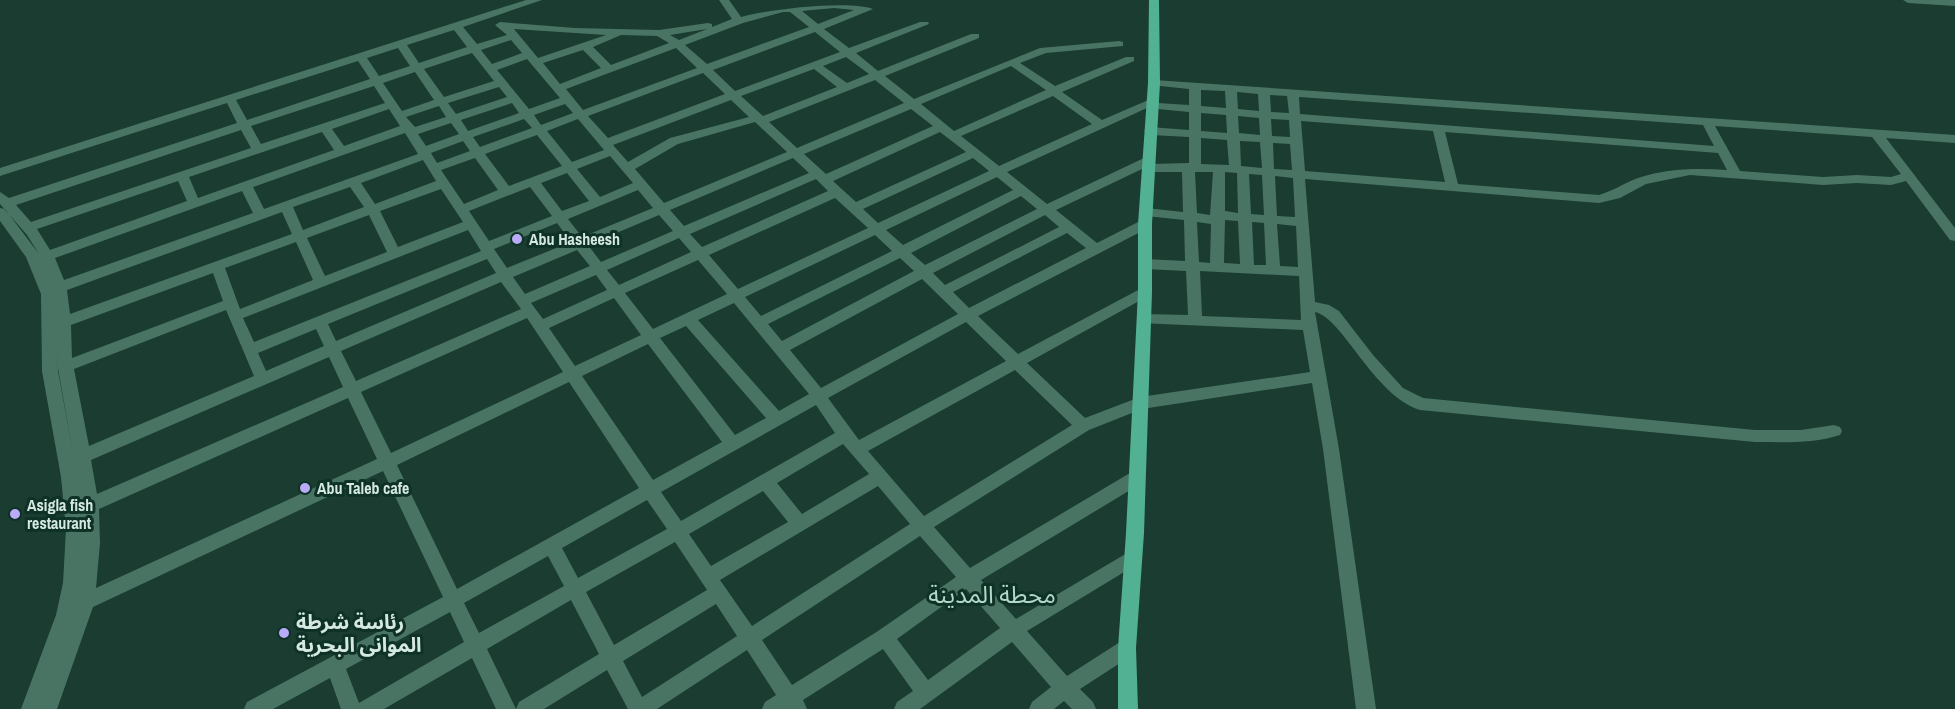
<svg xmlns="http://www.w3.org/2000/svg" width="1955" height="709" font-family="'Archivo Narrow','Noto Sans Arabic',sans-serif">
<rect width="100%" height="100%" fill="#1a3c31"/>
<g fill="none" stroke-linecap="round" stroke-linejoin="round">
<!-- minor -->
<g fill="#497464" fill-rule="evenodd">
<path d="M526 0H542L463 27 477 44 507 35 495 25 500 22 575 28 659 30 708 23 712 24V27L732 19 719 0H729L741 17C769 9 850 0 873 9L824 29 849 48 920 22H928L929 24 856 53 878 71 971 34H979V38L885 76 914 99 1040 48 1119 41 1123 42V46L1046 53 1020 63 1055 86 1126 57H1134V61L1062 92 1102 120 1153 98 1157 99 1158 103 1189 105V89L1150 85V81L1154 80 1955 135V143L1886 138 1955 228V241L1950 240 1906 181 1891 185 1857 183 1823 185 1690 175 1646 184 1620 198 1599 203 1305 179 1315 302 1329 305 1339 311 1373 355 1403 388 1423 398 1755 430H1801L1834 425 1840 427 1842 431 1840 435C1813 444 1783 442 1755 442L1420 410C1373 395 1343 318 1315 312L1339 449 1376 709H1356L1323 449 1312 383 1142 409 1089 430 934 527 970 568 1130 473 1136 471 1142 473 1144 478 1142 483 981 580 1016 619 1127 553 1133 550 1139 553 1142 558 1139 563 1027 631 1067 676 1120 642 1127 639 1134 642 1136 648 1134 654 1080 689 1093 702 1096 709H1072L1064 701 1054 709H1029L1032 702 1051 687 1012 642 920 709H894L897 702 913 691 883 649 803 700 807 709H762L765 702 776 695 747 650 657 709H628L607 670 544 709H516L519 702 599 654 571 600 487 649 516 709H496L472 658 384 709H341L330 678 273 709H244L247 702 443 597 383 471 93 607 57 709H21L56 615 63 583 66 529 61 477 42 371 41 294 26 257 0 221V208L5 209 39 254 27 235 0 204V192L9 198 237 123 227 103 0 176V168ZM834 8 854 10 818 24 802 11ZM783 12H790L809 27 707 64 685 45 743 23ZM514 29 606 35 538 58ZM707 29 679 40 670 35ZM454 30 467 47 419 63 407 45ZM815 32 840 52 735 91 713 70ZM621 35 657 36 669 43 611 65 593 47ZM511 40 522 53 492 64 481 50ZM398 48 410 66 379 76 367 58ZM676 48 697 68 583 110 566 89ZM583 50 601 68 560 84 543 63ZM472 53 494 81 444 97 424 69ZM846 57 869 74 847 83 823 66ZM527 59 560 98 529 109 497 70ZM358 61 370 79 247 120 236 100ZM1011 66 1046 90 954 131 921 104ZM814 69 837 87 763 116 741 96ZM415 72 434 100 402 111 383 83ZM703 73 725 94 608 138 588 116ZM875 80 904 103 797 148 769 122ZM374 86 385 103 261 144 251 126ZM499 87 507 97 456 114 448 103ZM1201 90 1225 91 1226 108 1201 106ZM1237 92 1258 94 1259 111 1238 109ZM1270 95 1287 96 1289 113 1271 112ZM1053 96 1092 124 999 166 961 136ZM1299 97 1703 125 1714 146 1300 114ZM731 100 749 117 670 138 628 162 613 145ZM512 103 519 113 468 131 461 120ZM565 104 573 113 541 125 534 115ZM439 106 446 117 415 127 406 117ZM1147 108 1189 112V130L1150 127 1144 131 1150 135 1189 137V163L1151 164 1154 161 1152 158H1144L1047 204 1007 172ZM389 109 400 126 344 146 332 129ZM911 109 933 126 826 174 804 154ZM1201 113 1226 115 1227 133 1201 131ZM1238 116 1259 118 1260 135 1239 133ZM524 119 532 128 480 147 473 137ZM578 119 604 150 572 162 547 131ZM1271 119 1289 120 1290 137 1272 136ZM1301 121 1433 131 1445 182 1305 171ZM755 122 787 152 664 203 635 169 678 144ZM451 123 459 134 426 146 418 134ZM1715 126 1872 137 1901 174 1891 177 1857 175 1823 177 1740 171ZM241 130 251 148 31 222 16 205ZM322 132 334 150 198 198 189 177ZM940 132 966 152 856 202 833 181ZM1445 132 1718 153 1727 170C1697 168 1667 168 1638 178 1624 183 1613 191 1599 195L1458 184ZM405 133 418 154 264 209 253 187ZM537 135 562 166 509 186 485 154ZM1201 138 1227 140 1229 165 1201 164ZM463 141 470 151 437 163 431 153ZM1240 141 1260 142 1262 168 1241 166ZM1273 143 1290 144 1292 170 1274 169ZM610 156 633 183 600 197 577 169ZM475 158 498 190 464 204 441 170ZM793 158 809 173 684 226 670 210ZM973 158 989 171 878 223 863 209ZM423 160 436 181 375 204 361 183ZM1142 169 1148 172H1182L1183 212 1146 208 1139 212 1146 216 1184 220 1185 261 1145 259 1138 264 1145 269 1186 271 1188 315 1144 314 1139 315 1137 319 1139 323 1303 330 1310 372 1140 397 1085 418 1027 363 1150 295 1152 292 1150 289H1140L1018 354 978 316 1150 227 1152 224 1150 221H1140L1097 243 1056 210ZM1195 172H1213L1210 215 1197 213ZM1225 172 1237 173 1238 213 1225 211ZM567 173 589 201 562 211 541 183ZM1249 174 1262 175 1264 215 1251 214ZM1275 176 1293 178 1295 217 1277 216ZM997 177 1013 190 903 245 886 230ZM816 179 828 191 702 247 690 234ZM178 181 187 201 50 250 37 229ZM350 187 364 207 303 230 293 207ZM530 187 552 216 489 241 469 211ZM441 189 463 222 398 247 380 211ZM638 190 653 208 582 237 568 219ZM242 191 253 213 64 280 55 258ZM1021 196 1037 209 925 265 911 253ZM835 198 868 228 738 289 709 255ZM282 212 292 234 70 314 67 290ZM369 215 387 252 325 276 307 238ZM659 215 673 231 601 262 588 245ZM1045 215 1059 227 945 285 933 273ZM1225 220 1238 221 1240 264 1224 263ZM1197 222 1211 224 1210 263 1199 262ZM1252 222 1264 223 1266 265H1254ZM557 223 571 242 507 268 494 249ZM1277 224 1296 226 1298 267 1280 266ZM468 230 481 251 254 342 243 318ZM1067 233 1086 248 969 308 953 292ZM875 235 892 251 761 316 745 297ZM679 238 691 252 619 285 607 270ZM296 242 313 280 240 309 225 268ZM577 250 590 266 525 294 513 277ZM900 258 914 271 782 341 768 324ZM487 259 496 273 336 341 328 324ZM698 260 727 294 653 329 625 293ZM1200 271 1299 276 1301 320 1202 316ZM213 273 223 301 72 358 71 325ZM596 275 607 290 543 319 531 303ZM922 279 958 314 821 388 790 350ZM501 282 521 309 356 381 341 351ZM614 298 641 335 575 366 549 328ZM734 303 809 394 779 411 698 320ZM226 310 254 376 89 446 74 369ZM527 318 563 372 391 453 361 392ZM966 322 1006 361 859 440 828 398ZM686 326 766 418 735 435 660 338ZM316 329 324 346 266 371 258 353ZM57 339 58 368 73 453 58 371ZM648 344 722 442 653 480 582 376ZM329 357 343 387 97 494 91 460ZM1015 370 1072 425 924 516 868 451ZM569 382 639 488 457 589 397 465ZM348 398 377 459 96 588 100 543 99 509ZM816 405 835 433 681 521 661 492ZM843 444 869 474 802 514 777 483ZM878 486 910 524 752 626 720 580ZM763 491 788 522 711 566 689 534ZM647 500 667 529 578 578 562 548ZM920 536 956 577 878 631 792 685 762 640ZM675 542 707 590 614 645 586 592ZM548 556 564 586 479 633 464 603ZM966 589 1000 628 928 680 897 639ZM716 604 737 636 642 697 623 661ZM450 612 464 642 359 703 346 669Z"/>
<path d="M1903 0H1955V6L1908 3Z"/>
</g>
<!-- major -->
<path fill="#51b192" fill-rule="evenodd" d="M1149 0H1159L1160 83 1152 224V292L1144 533 1136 648 1138 709H1118V648L1126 533 1138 292V224L1148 83Z"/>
</g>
<!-- markers -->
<g fill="#b9abf7" stroke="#0f3227" stroke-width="2">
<circle cx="517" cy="239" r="6"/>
<circle cx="305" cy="488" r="6"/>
<circle cx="15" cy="514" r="6"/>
<circle cx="284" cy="633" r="6"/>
</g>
<g text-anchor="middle" stroke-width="6" stroke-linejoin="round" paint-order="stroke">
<!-- poi labels -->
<g font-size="16" font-weight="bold" fill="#d5e8e1" stroke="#0f3227" text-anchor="start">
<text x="529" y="245">Abu Hasheesh</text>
<text x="317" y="494">Abu Taleb cafe</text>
<text x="27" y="511">Asigla fish<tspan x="27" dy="18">restaurant</tspan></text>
</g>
<!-- near-poi labels -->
<g font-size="20" font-weight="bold" fill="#d5e8e1" stroke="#0f3227" text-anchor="start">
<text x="296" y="629">رئاسة شرطة<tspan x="296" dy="23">الموانى البحرية</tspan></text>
</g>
<!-- near-quarter labels -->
<g font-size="24" fill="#b2d8c9" stroke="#0f3227">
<text x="992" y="603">محطة المدينة</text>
</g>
</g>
</svg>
